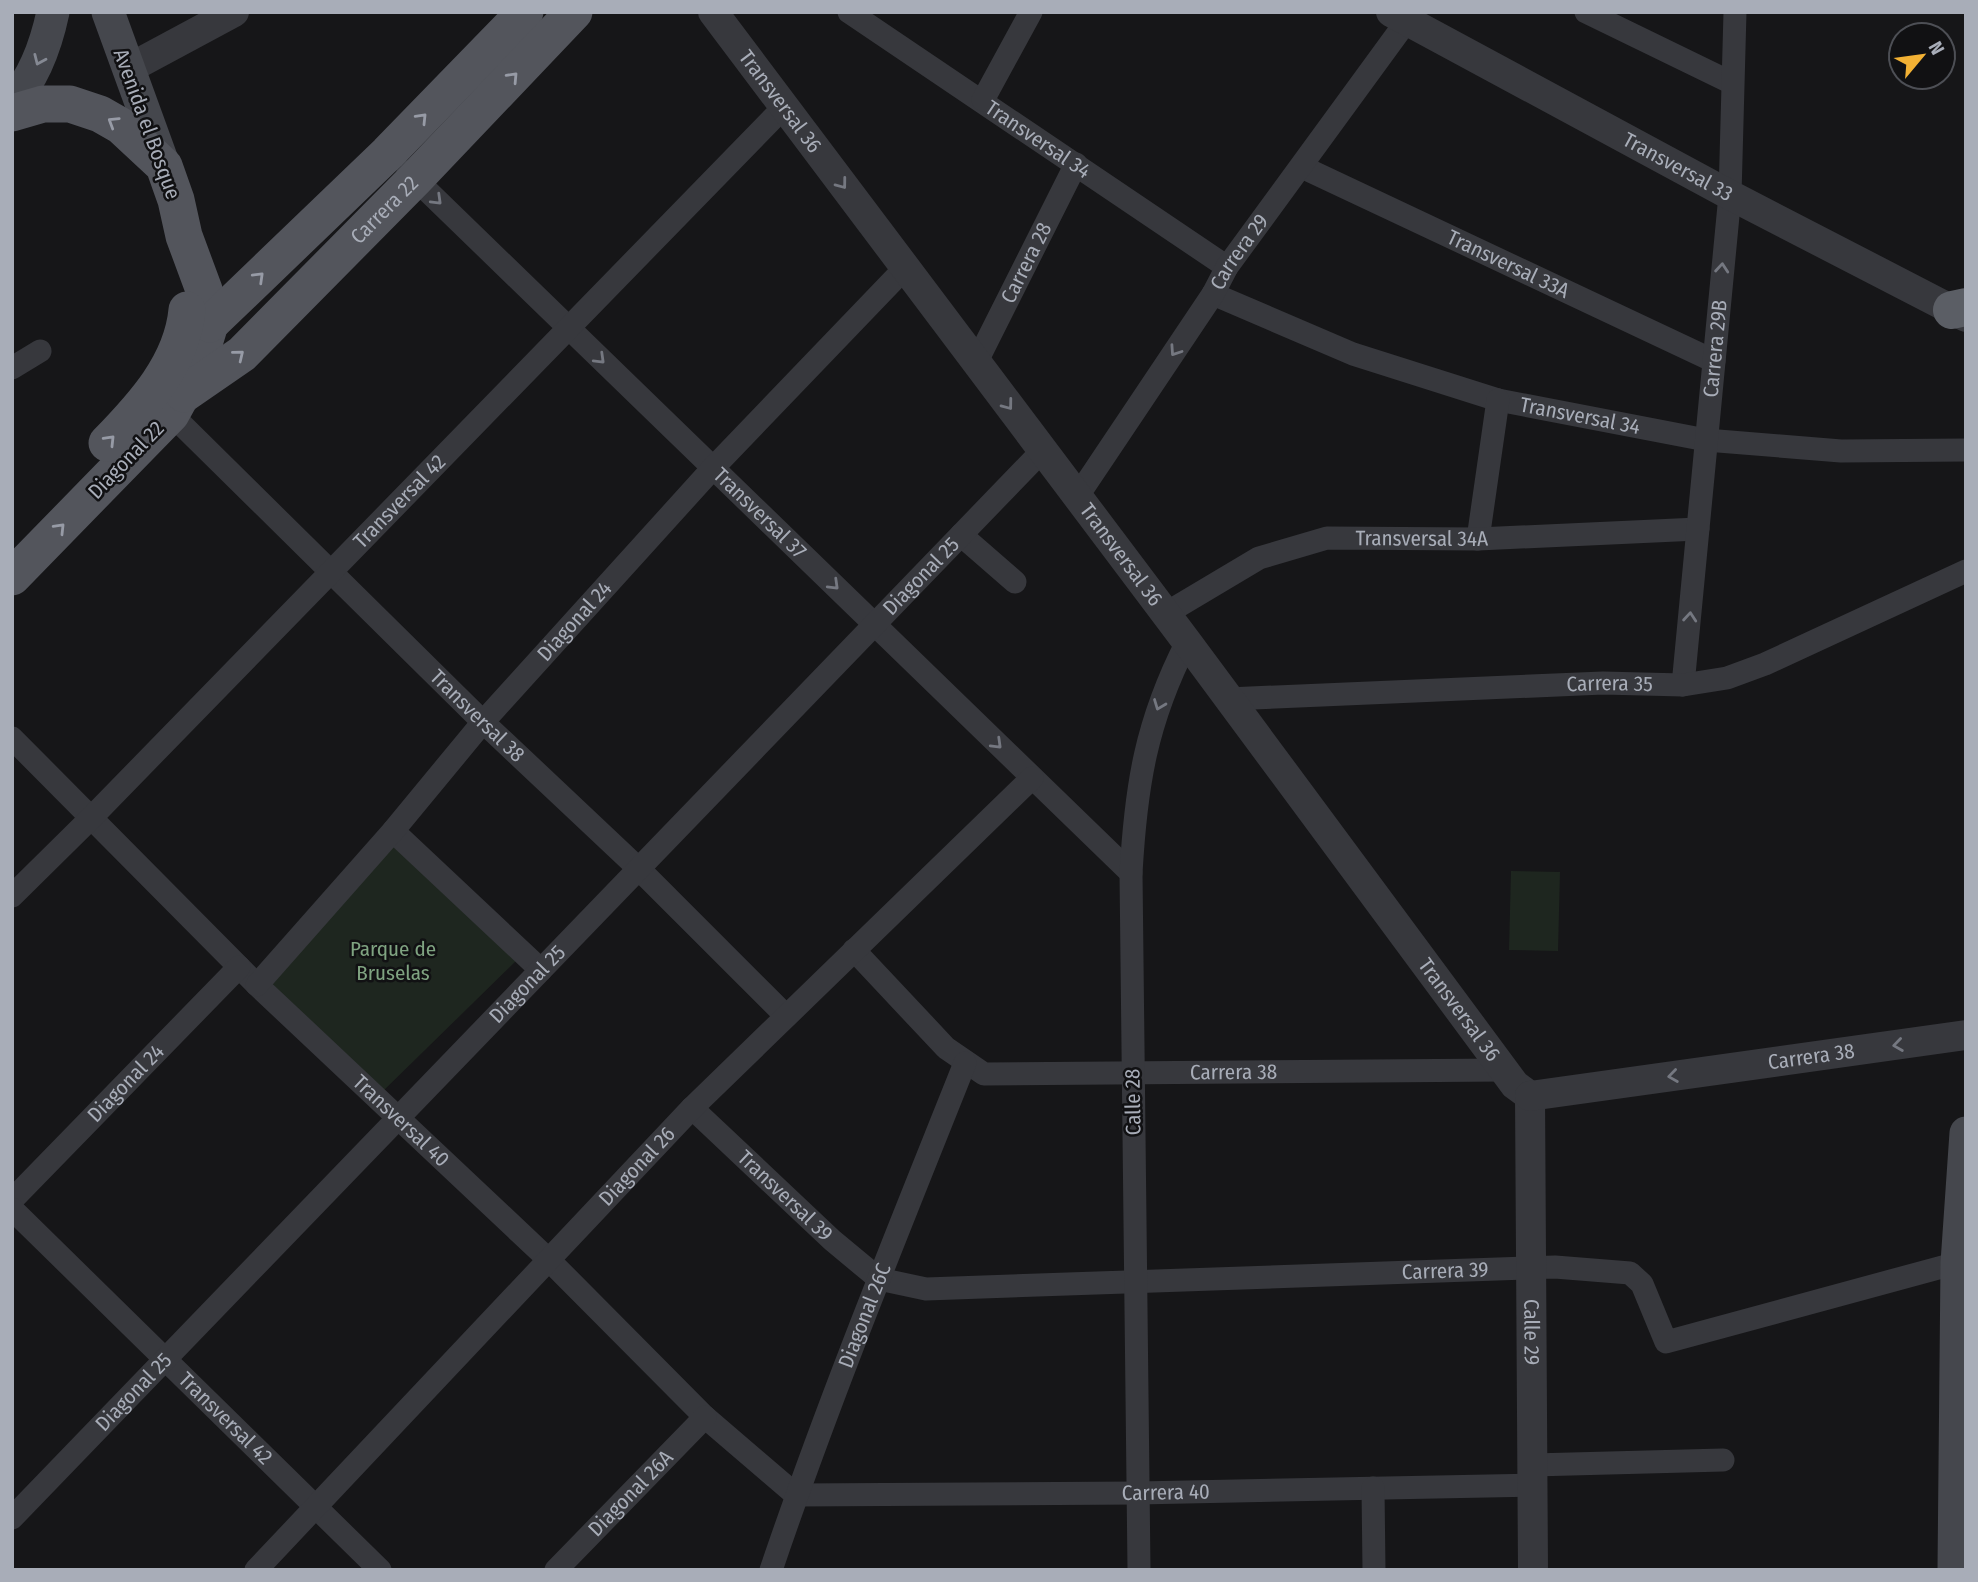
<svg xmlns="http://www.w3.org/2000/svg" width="1978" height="1582" font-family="'Fira Sans Condensed',sans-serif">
<rect width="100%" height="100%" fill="#161618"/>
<!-- green -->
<g fill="#1e261f">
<path d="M386 838 518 959 380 1094 266 979Z"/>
<path d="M1511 871 1560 872 1558 951 1509 950Z"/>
</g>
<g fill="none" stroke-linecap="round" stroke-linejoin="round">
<!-- minor -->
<g stroke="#37383d" stroke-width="23">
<path id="s1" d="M849 12 1227 267"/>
<path d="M1586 12 1732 83"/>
<path d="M983 100 1031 12"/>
<path id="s2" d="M1302 167 1714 361"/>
<path id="s3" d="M408 172 1131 873"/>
<path id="s4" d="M1213 294 1353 354 1498 400 1706 440 1841 451 1966 450"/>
<path id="s5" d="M976 363 1076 164"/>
<path d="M12 368 40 351"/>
<path id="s6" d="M171 414 483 722 639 869 786 1016"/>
<path id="s7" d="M1077 497 1213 294 1227 267 1406 22 1411 12"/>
<path d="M961 535 1015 582"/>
<path d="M1478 539 1498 400"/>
<path id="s8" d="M1165 614 1259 558 1327 538 1478 539 1698 529"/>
<path id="s9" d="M1683 685 1730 195 1735 12"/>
<path id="s10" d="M1228 699 1603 683 1683 685 1727 678 1765 664 1966 571"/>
<path id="s11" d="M12 738 257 985 549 1260 705 1417 796 1495 1138 1493 1533 1485"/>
<path d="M393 831 541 970"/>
<path id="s12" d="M12 896 91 818 784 107"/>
<path id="s13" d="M854 950 946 1048 984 1074 1504 1070"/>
<path id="s14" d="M257 985 393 831 483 722 713 468 905 268"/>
<path id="s15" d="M692 1108 832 1240 879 1279 926 1289 1555 1267 1630 1273 1642 1284 1666 1342 1957 1263"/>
<path id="s16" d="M12 1200 239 967"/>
<path id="s17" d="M12 1209 380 1570"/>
<path d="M1533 1465 1723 1460"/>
<path d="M1373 1488 1374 1570"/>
<path id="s18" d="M12 1518 1042 451"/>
<path id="s19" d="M256 1570 692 1108 1032 778"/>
<path id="s20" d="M556 1570 705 1417"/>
<path id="s21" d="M771 1570C829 1399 898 1231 965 1063"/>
<path d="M1139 1570 1131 873C1136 785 1146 722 1187 642"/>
</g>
<!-- tertiary -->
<g stroke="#37383d" stroke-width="30">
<path id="s22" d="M713 12 1187 642 1515 1085 1530 1096"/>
<path id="s23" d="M1391 12 1730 195 1966 317"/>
<path d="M128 69 234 12"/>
<path id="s24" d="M1530 1096 1533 1570"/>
<path id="s25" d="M1530 1096 1966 1035"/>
</g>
<!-- secondary -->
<g stroke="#45474d" stroke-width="33">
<path d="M108 12 164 166"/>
<path d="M12 102C35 77 46 45 53 12"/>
<path d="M1954 1570 1957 1263 1966 1133"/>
</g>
<!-- primary -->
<g stroke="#53555c" stroke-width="37">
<path d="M12 113 43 104H70L100 114 121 126 164 166 176 200 184 236 204 290 210 324 197 367 171 414 12 577"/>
<path d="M210 324 388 153 525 12"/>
<path id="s26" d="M184 394 242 354 415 179 574 12"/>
<path d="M107 443C143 406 182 364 187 310"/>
</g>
<!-- trunk -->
<path stroke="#5b5e65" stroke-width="38" d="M1952 310 1966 307"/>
</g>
<!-- one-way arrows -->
<defs><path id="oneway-chevron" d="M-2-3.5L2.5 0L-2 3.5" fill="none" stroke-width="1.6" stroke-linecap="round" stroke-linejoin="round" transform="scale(1.75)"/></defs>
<use stroke="#858993" href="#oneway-chevron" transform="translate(39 60) rotate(114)"/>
<g stroke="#979ba6">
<use href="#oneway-chevron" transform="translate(513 77) rotate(-47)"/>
<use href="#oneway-chevron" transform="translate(422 118) rotate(-46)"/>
<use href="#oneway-chevron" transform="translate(113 122) rotate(-148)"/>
<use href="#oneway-chevron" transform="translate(259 277) rotate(-44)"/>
<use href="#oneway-chevron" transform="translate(239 355) rotate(-39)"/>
<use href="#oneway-chevron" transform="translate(110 440) rotate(-46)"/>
<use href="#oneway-chevron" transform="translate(60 528) rotate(-46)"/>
</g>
<g stroke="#757881">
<use href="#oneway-chevron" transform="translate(842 184) rotate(53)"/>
<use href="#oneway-chevron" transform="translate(437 200) rotate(44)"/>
<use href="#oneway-chevron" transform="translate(1722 268) rotate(-85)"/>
<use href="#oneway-chevron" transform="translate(1175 351) rotate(124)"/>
<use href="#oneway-chevron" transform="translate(600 359) rotate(44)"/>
<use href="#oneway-chevron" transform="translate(1008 405) rotate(53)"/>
<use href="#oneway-chevron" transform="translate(834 585) rotate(44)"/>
<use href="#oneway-chevron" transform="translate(1690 617) rotate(-85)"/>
<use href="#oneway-chevron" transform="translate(1159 705) rotate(111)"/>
<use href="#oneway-chevron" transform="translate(997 744) rotate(44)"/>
<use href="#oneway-chevron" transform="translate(1898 1045) rotate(172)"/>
<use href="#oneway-chevron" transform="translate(1673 1076) rotate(172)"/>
</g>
<g text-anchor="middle" stroke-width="5" stroke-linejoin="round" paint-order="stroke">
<!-- street labels -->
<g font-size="21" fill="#a8adb8" stroke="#111113">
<text dy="7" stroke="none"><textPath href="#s22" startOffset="112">Transversal 36</textPath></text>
<text transform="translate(147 124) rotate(70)" y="7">Avenida el Bosque</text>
<text dy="7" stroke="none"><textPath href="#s1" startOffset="228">Transversal 34</textPath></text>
<text dy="7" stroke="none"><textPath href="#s23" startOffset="326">Transversal 33</textPath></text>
<text dy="7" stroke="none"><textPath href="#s26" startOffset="273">Carrera 22</textPath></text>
<text dy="7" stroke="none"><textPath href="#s7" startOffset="294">Carrera 29</textPath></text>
<text dy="7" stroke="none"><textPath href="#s5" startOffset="112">Carrera 28</textPath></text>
<text dy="7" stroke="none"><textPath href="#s2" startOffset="228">Transversal 33A</textPath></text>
<text dy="7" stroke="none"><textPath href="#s9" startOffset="338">Carrera 29B</textPath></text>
<text dy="7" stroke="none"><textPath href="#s4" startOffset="388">Transversal 34</textPath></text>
<text transform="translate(126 460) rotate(-46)" y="7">Diagonal 22</text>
<text dy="7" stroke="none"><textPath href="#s12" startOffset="553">Transversal 42</textPath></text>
<text dy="7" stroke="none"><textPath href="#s3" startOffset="490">Transversal 37</textPath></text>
<text dy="7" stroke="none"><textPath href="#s8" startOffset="275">Transversal 34A</textPath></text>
<text dy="7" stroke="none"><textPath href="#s22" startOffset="679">Transversal 36</textPath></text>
<text dy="7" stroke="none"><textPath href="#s18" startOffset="1309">Diagonal 25</textPath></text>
<text dy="7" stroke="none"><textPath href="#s14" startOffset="483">Diagonal 24</textPath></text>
<text dy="7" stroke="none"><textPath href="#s10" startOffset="382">Carrera 35</textPath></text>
<text dy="7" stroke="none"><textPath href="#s6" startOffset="430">Transversal 38</textPath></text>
<text dy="7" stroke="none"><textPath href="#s18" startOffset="742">Diagonal 25</textPath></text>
<text dy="7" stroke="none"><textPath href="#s22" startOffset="1246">Transversal 36</textPath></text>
<text dy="7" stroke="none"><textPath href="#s25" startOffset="284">Carrera 38</textPath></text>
<text dy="7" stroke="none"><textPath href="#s13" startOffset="430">Carrera 38</textPath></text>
<text dy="7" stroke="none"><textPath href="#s16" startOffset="163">Diagonal 24</textPath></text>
<text transform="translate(1133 1102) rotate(-91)" y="7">Calle 28</text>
<text dy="7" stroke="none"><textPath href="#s11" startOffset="546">Transversal 40</textPath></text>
<text dy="7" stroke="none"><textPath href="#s19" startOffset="555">Diagonal 26</textPath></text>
<text dy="7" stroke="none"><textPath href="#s15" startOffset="128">Transversal 39</textPath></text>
<text dy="7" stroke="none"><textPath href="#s15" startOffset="821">Carrera 39</textPath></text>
<text dy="7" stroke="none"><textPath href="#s21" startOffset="271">Diagonal 26C</textPath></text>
<text dy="7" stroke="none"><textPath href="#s24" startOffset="236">Calle 29</textPath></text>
<text dy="7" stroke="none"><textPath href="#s18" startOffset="175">Diagonal 25</textPath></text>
<text dy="7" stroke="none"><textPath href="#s17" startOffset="299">Transversal 42</textPath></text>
<text dy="7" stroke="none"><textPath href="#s11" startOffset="1460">Carrera 40</textPath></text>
<text dy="7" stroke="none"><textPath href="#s20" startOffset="107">Diagonal 26A</textPath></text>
</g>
<!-- park labels -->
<g font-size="21" fill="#7fa381" stroke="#111113">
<text x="393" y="956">Parque de<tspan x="393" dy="24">Bruselas</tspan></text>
</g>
</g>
<!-- border -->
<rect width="1978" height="1582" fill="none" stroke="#a8adb8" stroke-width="28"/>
<!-- north arrow -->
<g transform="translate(1922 56) rotate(61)"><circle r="33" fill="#111113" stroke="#4d4f55" stroke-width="2"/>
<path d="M0-5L12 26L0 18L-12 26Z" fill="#f2b134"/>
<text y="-10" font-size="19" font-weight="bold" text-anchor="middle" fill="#a8adb8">N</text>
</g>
</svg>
